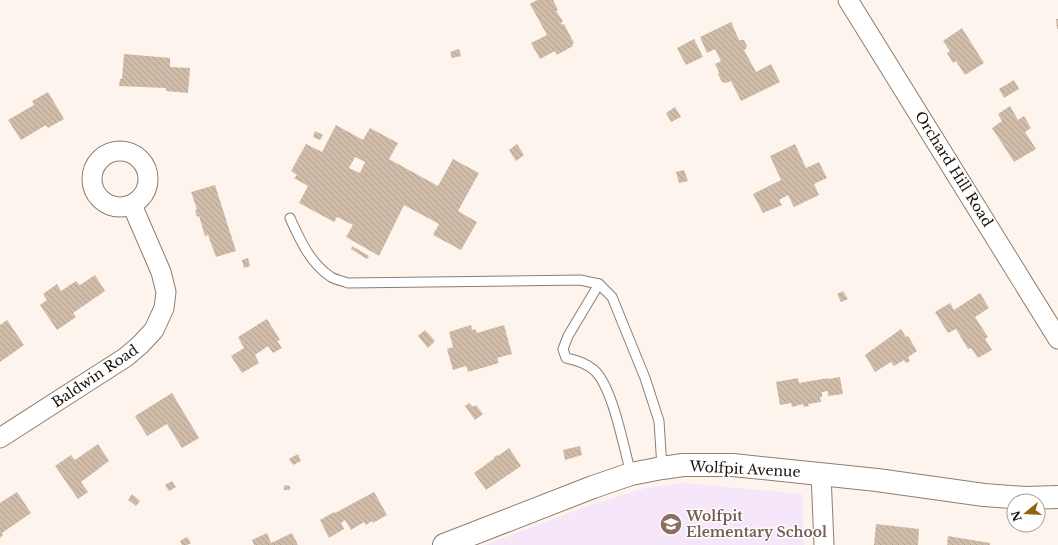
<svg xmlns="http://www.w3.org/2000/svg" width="1058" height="545" font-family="'Libre Baskerville',serif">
<defs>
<pattern id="building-back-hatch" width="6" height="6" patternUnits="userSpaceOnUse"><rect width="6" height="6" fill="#d1bca9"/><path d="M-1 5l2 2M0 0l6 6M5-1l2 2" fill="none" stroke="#b3a190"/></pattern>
</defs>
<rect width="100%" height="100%" fill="#fdf5ed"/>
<!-- education -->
<path fill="#f5e6f9" d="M684 483 802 494 804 545H485L591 505 646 488Z"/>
<!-- building -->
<g fill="url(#building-back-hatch)" fill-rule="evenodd">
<path d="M537 0H553L558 10 556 11 563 21 561 23 562 25 564 24 574 43 572 44 573 46 557 55 555 51 540 59 531 43 547 35 530 4Z"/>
<path d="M1056 19H1058V29H1057Z"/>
<path d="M731 22 739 40H744L747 46 746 49 744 50 756 72 771 64 780 82 741 101 731 81 726 83 722 82 718 74 719 72 715 64 721 61 715 49 707 53 700 37Z"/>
<path d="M962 28 984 63 965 75 956 61 953 63 947 53 950 51 943 41Z"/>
<path d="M694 39 703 57 686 65 677 48Z"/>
<path d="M459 49 461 56 452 58 450 52Z"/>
<path d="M124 54 170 58V67L190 68 188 93 166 91V88L119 86 120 79H122Z"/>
<path d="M1014 80 1019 89 1004 98 999 89Z"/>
<path d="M48 92 64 119 48 128 46 125 21 140 8 120 34 105 32 101Z"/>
<path d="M1010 106 1018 120 1024 116 1031 128 1025 132 1036 149 1014 162 992 128 1002 121 998 114Z"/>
<path d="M675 107 681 117 671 122 666 113Z"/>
<path d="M336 125 363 140 370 128 398 143 389 159 438 186 453 159 479 173 458 211 477 222 461 250 433 235 439 224 404 205 379 256 346 237 353 225 337 217 334 222 299 203 308 186 294 178 297 175 291 171 306 144 322 152ZM355 157 365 162 360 173 349 168Z"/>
<path d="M315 131 323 135 320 140 313 137Z"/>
<path d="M517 144 524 155 516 161 509 150Z"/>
<path d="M795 144 806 168 819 162 827 178 814 184 819 195 794 207 788 195 779 200 782 205 763 213 753 194 781 180 770 156Z"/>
<path d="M684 170 688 181 679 183 676 172Z"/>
<path d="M215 185 236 251 216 257 208 235 205 236 199 216 197 217 195 210 197 209 191 192Z"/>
<path d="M352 246 369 256 367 259 351 249Z"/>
<path d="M248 258 250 266 244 268 242 260Z"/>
<path d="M95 275 105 291 73 313 76 317 57 330 40 305 47 300 43 294 57 284 61 291 76 281 80 285Z"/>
<path d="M843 291 848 299 841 302 837 294Z"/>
<path d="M980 293 989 308 975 317 988 337 985 339 992 350 978 358 971 348 968 349 956 329 948 333 935 312 950 303 954 310Z"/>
<path d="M267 319 280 340 277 341 282 348 273 353 268 346 255 355 259 363 242 373 231 356 244 348 238 337Z"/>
<path d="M7 320 24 345 0 362V325Z"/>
<path d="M471 325 472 330 475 329 477 333 504 325 512 354 497 358 499 363 468 372 466 366 453 370 447 349 453 347 449 332Z"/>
<path d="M901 329 906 337 908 336 917 351 908 357 910 361 906 363 904 360 894 366 891 362 875 372 865 355Z"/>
<path d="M425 330 435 341 428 348 418 336Z"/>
<path d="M840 377 843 394 828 396V391L822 392V397H820L821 402 808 404 809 406 804 407 803 404 792 407 791 403 780 405 776 382 798 378 799 383 828 378V379Z"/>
<path d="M172 393 199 438 182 448 167 424 147 436 135 416Z"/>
<path d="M469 403 473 407 476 405 483 414 475 420 465 406Z"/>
<path d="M98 444 109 461 81 482 88 492 78 499 55 466 71 455 75 460Z"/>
<path d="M580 446 582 455 565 460 563 450Z"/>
<path d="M509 448 521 466 486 490 474 473 495 458 494 457 497 455 498 456Z"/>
<path d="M298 454 301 461 293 465 289 459Z"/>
<path d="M172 481 176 487 169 491 165 485Z"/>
<path d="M284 485 290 486V490H284Z"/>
<path d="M17 492 31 513 2 533 3 535 0 538V503Z"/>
<path d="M374 492 387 515 373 523 372 521 366 525 364 522 351 530 345 520 341 523 344 529 329 538 320 520 334 512 335 513Z"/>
<path d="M132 494 140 501 136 506 128 500Z"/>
<path d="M876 524 919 529 918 545H874Z"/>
<path d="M267 533 271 543 292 533 298 545H254L252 540Z"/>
<path d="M948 536 990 543V545H947Z"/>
<path d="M187 537 191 543 187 545H182L180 541Z"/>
</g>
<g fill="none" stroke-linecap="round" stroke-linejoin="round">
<!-- service casing -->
<g stroke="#907d6c" stroke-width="11">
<g id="service">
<path d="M290 218C300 240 310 263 331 277 336 280 343 281 348 283L580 280 599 284 612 297 645 378 659 421 662 468"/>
<path d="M599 284 568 336 563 349 566 358C576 360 587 364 594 370 613 387 624 449 631 474"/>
</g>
</g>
<!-- minor casing -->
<g stroke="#907d6c" stroke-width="21">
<g id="minor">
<path d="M848 0 1058 339"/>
<circle cx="120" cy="179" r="28"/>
<path d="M0 438 126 357 140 345 154 330 164 308 166 292 161 272 132 205"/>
<path d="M821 474 824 545"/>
</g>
</g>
<!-- tertiary casing -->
<g stroke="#907d6c" stroke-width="24">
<path id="tertiary" d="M444 545 593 487 631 474 662 468 683 465H733L877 480 984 495 1025 498 1058 497"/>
</g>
<!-- service -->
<use href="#service" stroke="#fff" stroke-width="9"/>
<!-- minor -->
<use href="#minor" stroke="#fff" stroke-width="19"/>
<!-- tertiary -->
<use href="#tertiary" stroke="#fff" stroke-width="22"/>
</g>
<!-- icons -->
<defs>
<g id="school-disc" transform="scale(1.15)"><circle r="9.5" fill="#8d6e63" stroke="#fff"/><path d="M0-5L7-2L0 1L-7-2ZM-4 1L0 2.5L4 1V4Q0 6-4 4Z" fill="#fff"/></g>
</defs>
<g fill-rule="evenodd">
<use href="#school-disc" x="671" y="524"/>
</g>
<g text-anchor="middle" stroke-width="3" stroke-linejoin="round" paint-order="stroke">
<!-- street labels -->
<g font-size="14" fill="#161009" stroke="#fff">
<text transform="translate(954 169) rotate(58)" y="5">Orchard Hill Road</text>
<text transform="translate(95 376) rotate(-34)" y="5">Baldwin Road</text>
<text transform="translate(745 469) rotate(3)" y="5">Wolfpit Avenue</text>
</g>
<!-- education labels -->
<g font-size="14" font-weight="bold" fill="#785e54" stroke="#fff" text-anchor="start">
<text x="686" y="521">Wolfpit<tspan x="686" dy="16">Elementary School</tspan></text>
</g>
</g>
<!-- north arrow -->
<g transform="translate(1026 513) rotate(252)"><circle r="19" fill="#ffffff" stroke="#a29f9d"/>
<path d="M0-3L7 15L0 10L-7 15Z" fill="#8f640b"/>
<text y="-6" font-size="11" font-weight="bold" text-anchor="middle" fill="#161009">N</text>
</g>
</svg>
